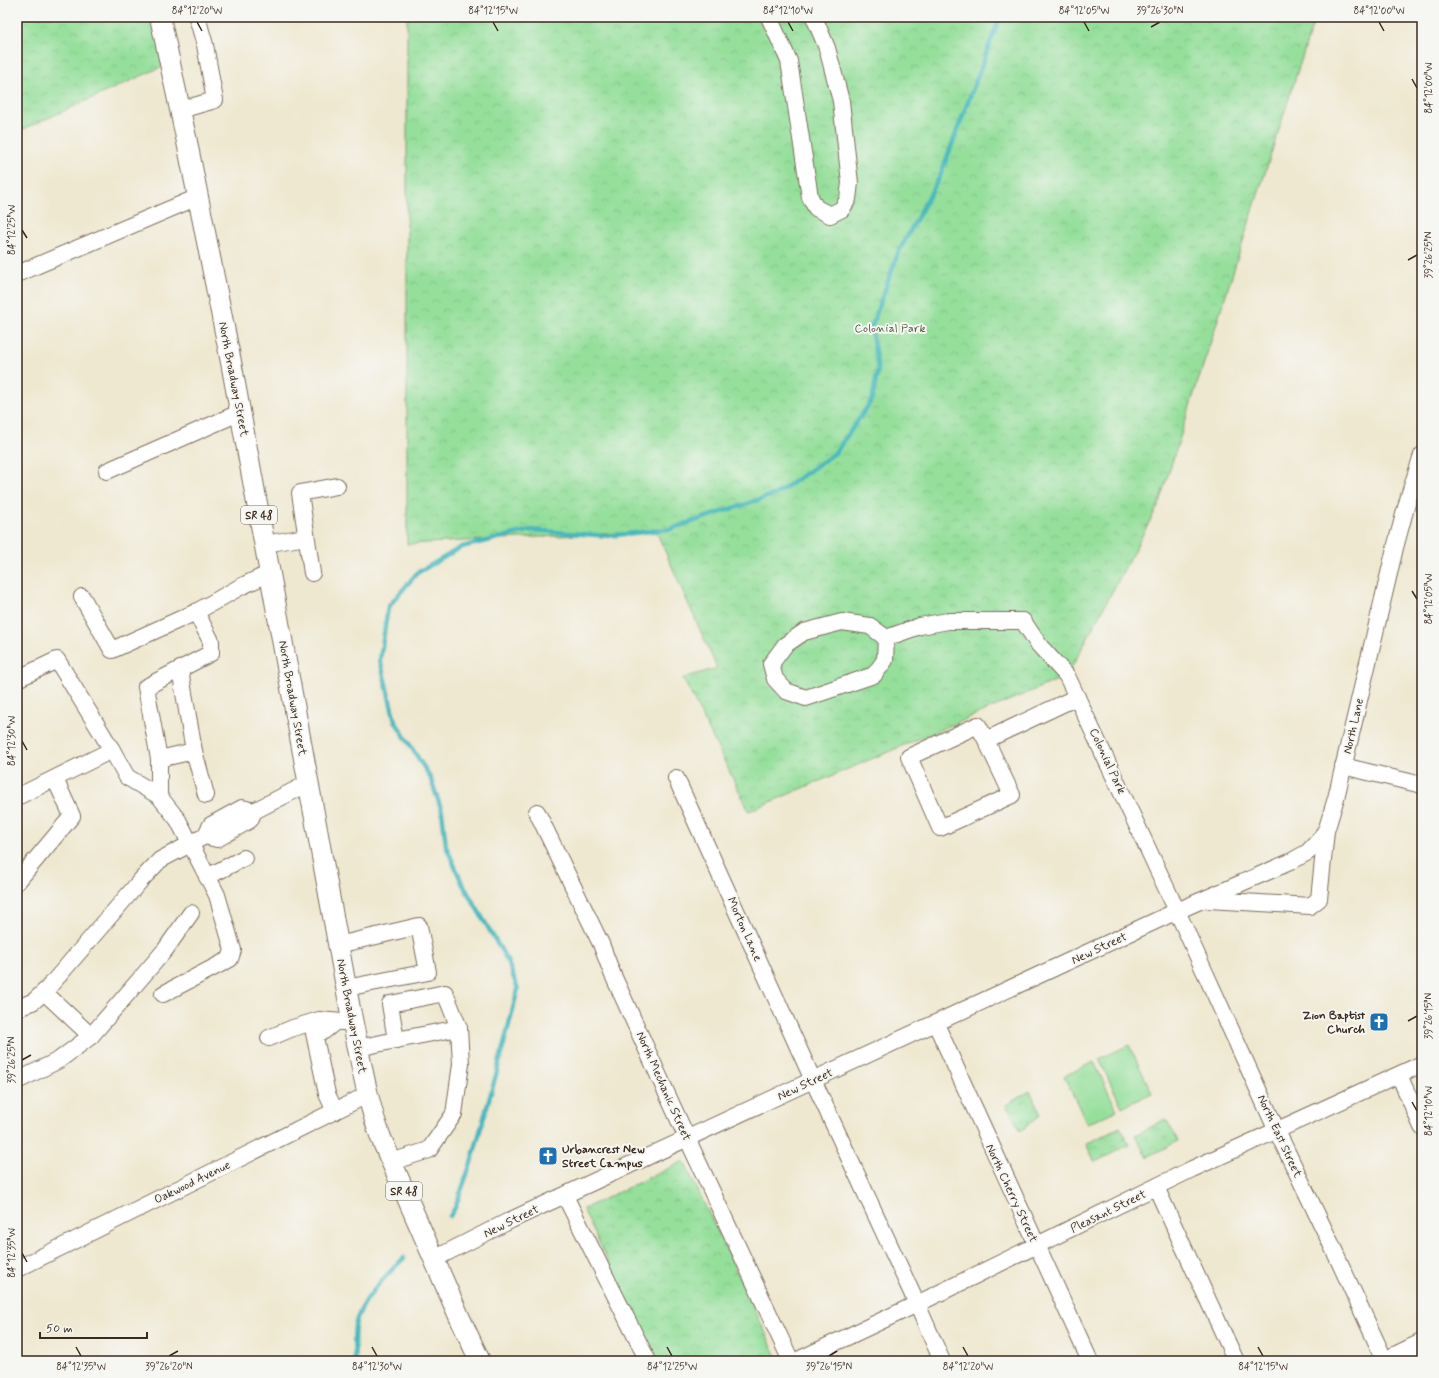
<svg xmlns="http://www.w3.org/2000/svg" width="1439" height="1378" font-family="Mynerve,sans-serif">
<defs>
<pattern id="park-crowns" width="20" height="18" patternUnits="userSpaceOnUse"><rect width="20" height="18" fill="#95df9b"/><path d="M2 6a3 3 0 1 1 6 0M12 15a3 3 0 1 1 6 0" fill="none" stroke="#81c085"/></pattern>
</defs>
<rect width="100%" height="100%" fill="#f6f6f2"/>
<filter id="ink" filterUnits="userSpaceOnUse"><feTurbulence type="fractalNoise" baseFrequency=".025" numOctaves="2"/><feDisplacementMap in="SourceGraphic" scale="8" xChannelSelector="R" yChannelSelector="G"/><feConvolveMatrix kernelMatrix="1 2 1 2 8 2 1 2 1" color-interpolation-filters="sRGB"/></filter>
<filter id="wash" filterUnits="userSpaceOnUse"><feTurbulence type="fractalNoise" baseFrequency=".012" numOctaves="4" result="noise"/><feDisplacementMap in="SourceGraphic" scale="16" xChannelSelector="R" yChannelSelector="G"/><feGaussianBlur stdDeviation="0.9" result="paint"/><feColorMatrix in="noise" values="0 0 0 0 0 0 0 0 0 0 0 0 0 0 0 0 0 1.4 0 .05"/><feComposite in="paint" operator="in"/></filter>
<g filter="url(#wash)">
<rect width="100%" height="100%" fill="#efe8d0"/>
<!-- grass -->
<g fill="#95df9b" stroke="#68845c">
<path d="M1129 1045 1152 1093 1122 1107 1099 1059Z"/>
<path d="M1094 1062 1117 1110 1087 1124 1064 1076Z"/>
</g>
<!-- park -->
<g fill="url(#park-crowns)" stroke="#68845c">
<path d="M17 17H160L170 63 17 132Z"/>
<path d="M407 17H1315L1158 506 1067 676 749 811 683 678 717 668 656 531 407 544Z"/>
<path d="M1030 1091 1041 1114 1021 1131 1006 1105Z"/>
<path d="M1166 1119 1178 1141 1147 1157 1135 1135Z"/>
<path d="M1120 1127 1129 1145 1095 1162 1086 1144Z"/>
<path d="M684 1161 778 1359 775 1361H655L583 1209Z"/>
</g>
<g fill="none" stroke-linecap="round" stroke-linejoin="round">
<!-- stream -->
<g stroke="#48b8be" stroke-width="4.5">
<path d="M450 1216 455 1208 471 1163 496 1075 518 989 507 960 462 883 446 846 442 811 430 777 395 721 380 660 388 607 417 573 462 547 531 530 608 536 670 529 776 494 835 453 872 400 878 369 871 328 898 253 940 176 1000 17"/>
<path d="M355 1361C355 1350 353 1337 355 1326 360 1301 385 1276 404 1258"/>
</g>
</g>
</g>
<g filter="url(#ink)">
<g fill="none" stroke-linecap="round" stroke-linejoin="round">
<!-- minor casing -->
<g stroke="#7a6c5c" stroke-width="18">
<g id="minor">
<path d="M769 17 789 61 810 197 816 208 830 215 842 209 848 199 850 183 841 101 827 48 814 17"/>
<path d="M180 110 215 100 205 45 197 17"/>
<path d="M17 274 198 197"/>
<path d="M107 471 241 412"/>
<path d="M265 544 306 537"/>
<path d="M312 573 300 493 337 486"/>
<path d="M82 597 112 650 196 612 240 587 270 573"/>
<path d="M886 638 885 660 874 675 806 698 786 691 775 679 771 664 785 645 804 632 842 622 870 626 886 638 920 626 948 621H1023L1039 645 1067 676 1177 911 1277 1131 1333 1248 1385 1361"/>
<path d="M180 670 194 751"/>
<path d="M17 679 57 660 112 750"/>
<path d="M986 740 978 725 909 757 940 828 1012 795 986 740 1077 697"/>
<path d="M159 759 146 687 211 653V641L196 612"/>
<path d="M1343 766 1422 785"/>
<path d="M676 778 813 1080 917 1304 942 1361"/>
<path d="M159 796V759L194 751 206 795"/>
<path d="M17 797 112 750 127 777 159 796 178 820 217 895 233 950 230 959 163 994"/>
<path d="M537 812 601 944 612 973 687 1138 791 1361"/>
<path d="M205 836 217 839 250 820 254 811 309 783"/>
<path d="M207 877 244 858"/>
<path d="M17 882 72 816 55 779"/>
<path d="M1208 900 1310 906 1319 899 1326 831"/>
<path d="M338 945 419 926 428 972 346 988"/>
<path d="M44 992 91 1036"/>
<path d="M445 993 459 1028 396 1040 390 1004Z"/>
<path d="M17 1009 34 1001 48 988 141 880 160 860 205 836 211 825 242 808 254 811"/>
<path d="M936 1024 1090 1361"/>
<path d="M269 1038 293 1028 319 1020 342 1022"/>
<path d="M358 1048 396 1040"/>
<path d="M1399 1075 1422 1127"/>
<path d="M17 1081 59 1060 91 1036 165 950 191 913"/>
<path d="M335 1111 327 1094 314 1033 324 1031 335 1022"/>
<path d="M391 1162 429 1150 454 1114 461 1064 459 1028"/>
<path d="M1156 1187 1236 1361"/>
<path d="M565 1196 648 1361"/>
<path d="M434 1259 511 1220 1177 911 1290 862 1308 852 1322 837 1327 828 1336 798 1395 548 1409 496 1422 455"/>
<path d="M17 1269 367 1095"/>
<path d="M796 1361 917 1304 1192 1169 1422 1064"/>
</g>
</g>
<!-- major casing -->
<g stroke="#7a6c5c" stroke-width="22">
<g id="major">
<path d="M160 17 187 142 231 362 351 1014C360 1055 366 1098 381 1138L458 1314 480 1361"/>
<path d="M1387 1361 1422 1344"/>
</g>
</g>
<!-- minor -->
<use href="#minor" stroke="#fff" stroke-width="16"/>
<!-- major -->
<use href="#major" stroke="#fff" stroke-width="20"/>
</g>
</g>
<!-- ticks -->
<path fill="none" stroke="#3b2a1e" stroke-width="1.5" d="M197 22 202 31M493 22 498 31M788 22 793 31M1084 22 1089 31M1379 22 1384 31M1151 27 1160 22M1412 79 1417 88M22 230 27 238M1408 260 1417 255M1412 591 1417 599M22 741 27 750M1408 1021 1417 1016M22 1060 31 1055M1412 1102 1417 1111M22 1253 27 1262M76 1347 81 1356M372 1347 377 1356M667 1347 672 1356M963 1347 968 1356M1258 1347 1263 1356M169 1356 178 1351M829 1356 837 1351"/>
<!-- icons -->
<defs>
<g id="church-square" transform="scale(1)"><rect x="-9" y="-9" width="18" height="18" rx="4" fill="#1f6fb2" stroke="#f6f6f2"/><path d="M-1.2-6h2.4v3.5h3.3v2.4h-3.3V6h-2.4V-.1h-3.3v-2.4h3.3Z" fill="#fff"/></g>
</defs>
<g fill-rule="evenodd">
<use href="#church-square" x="1379" y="1022"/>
<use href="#church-square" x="548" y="1156"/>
</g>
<g text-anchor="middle" stroke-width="4" stroke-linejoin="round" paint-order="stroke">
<!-- shield labels -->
<g fill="#f6f6f2" stroke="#73675e" stroke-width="1">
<rect x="241" y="506" width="36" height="18" rx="3"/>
<rect x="386" y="1182" width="36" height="18" rx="3"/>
</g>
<g font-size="11" font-weight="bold" fill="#3b2a1e">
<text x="259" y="519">SR 48</text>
<text x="404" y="1195">SR 48</text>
</g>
<!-- park labels -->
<g font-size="12" fill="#52573d" stroke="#f6f6f2">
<text x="890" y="332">Colonial Park</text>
</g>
<!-- street labels -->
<g font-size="12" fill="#3b2a1e" stroke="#f6f6f2">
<text transform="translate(234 379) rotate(79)" y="4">North Broadway Street</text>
<text transform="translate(293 698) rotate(80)" y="4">North Broadway Street</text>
<text transform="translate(1353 726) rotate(-77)" y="4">North Lane</text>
<text transform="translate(1108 761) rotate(65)" y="4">Colonial Park</text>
<text transform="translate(745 929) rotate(66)" y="4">Morton Lane</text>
<text transform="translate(1099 948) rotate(-25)" y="4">New Street</text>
<text transform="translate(352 1016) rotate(79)" y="4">North Broadway Street</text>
<text transform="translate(805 1084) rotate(-25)" y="4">New Street</text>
<text transform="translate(664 1086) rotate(66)" y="4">North Mechanic Street</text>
<text transform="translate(1280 1136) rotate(65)" y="4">North East Street</text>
<text transform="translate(192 1182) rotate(-26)" y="4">Oakwood Avenue</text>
<text transform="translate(1012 1193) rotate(65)" y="4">North Cherry Street</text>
<text transform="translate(1108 1211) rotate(-26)" y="4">Pleasant Street</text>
<text transform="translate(511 1221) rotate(-26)" y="4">New Street</text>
</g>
<!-- poi labels -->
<g font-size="12" font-weight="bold" fill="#3b2a1e" stroke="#f6f6f2" text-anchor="end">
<text x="1365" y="1019">Zion Baptist<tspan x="1365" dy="14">Church</tspan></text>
<text x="562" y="1153" text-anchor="start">Urbancrest New<tspan x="562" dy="14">Street Campus</tspan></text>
</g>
</g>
<!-- margin -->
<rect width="1439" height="1378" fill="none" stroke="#f6f6f2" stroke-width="44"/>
<!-- scale -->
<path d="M40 1332v6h107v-6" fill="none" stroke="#3b2a1e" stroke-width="2"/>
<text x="46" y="1332" font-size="12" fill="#3b2a1e" stroke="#f6f6f2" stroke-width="3" paint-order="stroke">50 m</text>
<rect x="22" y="22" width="1395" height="1334" fill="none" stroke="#3b2a1e" stroke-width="1.5"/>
<g font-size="10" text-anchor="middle" fill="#3b2a1e">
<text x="197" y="14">84°12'20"W</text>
<text x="493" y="14">84°12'15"W</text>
<text x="788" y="14">84°12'10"W</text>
<text x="1084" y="14">84°12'05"W</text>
<text x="1160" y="14">39°26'30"N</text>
<text x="1379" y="14">84°12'00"W</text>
<text transform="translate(1428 88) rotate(-90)" y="4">84°12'00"W</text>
<text transform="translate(11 230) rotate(-90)" y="4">84°12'25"W</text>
<text transform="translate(1428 255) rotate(-90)" y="4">39°26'25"N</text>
<text transform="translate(1428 599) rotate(-90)" y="4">84°12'05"W</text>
<text transform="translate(11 741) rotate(-90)" y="4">84°12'30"W</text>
<text transform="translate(1428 1016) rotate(-90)" y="4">39°26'15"N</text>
<text transform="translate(11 1060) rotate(-90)" y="4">39°26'25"N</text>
<text transform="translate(1428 1111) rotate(-90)" y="4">84°12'10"W</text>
<text transform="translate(11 1253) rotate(-90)" y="4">84°12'35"W</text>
<text x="81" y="1370">84°12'35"W</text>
<text x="169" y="1370">39°26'20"N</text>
<text x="377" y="1370">84°12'30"W</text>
<text x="672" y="1370">84°12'25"W</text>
<text x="829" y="1370">39°26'15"N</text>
<text x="968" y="1370">84°12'20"W</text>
<text x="1263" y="1370">84°12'15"W</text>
</g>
</svg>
